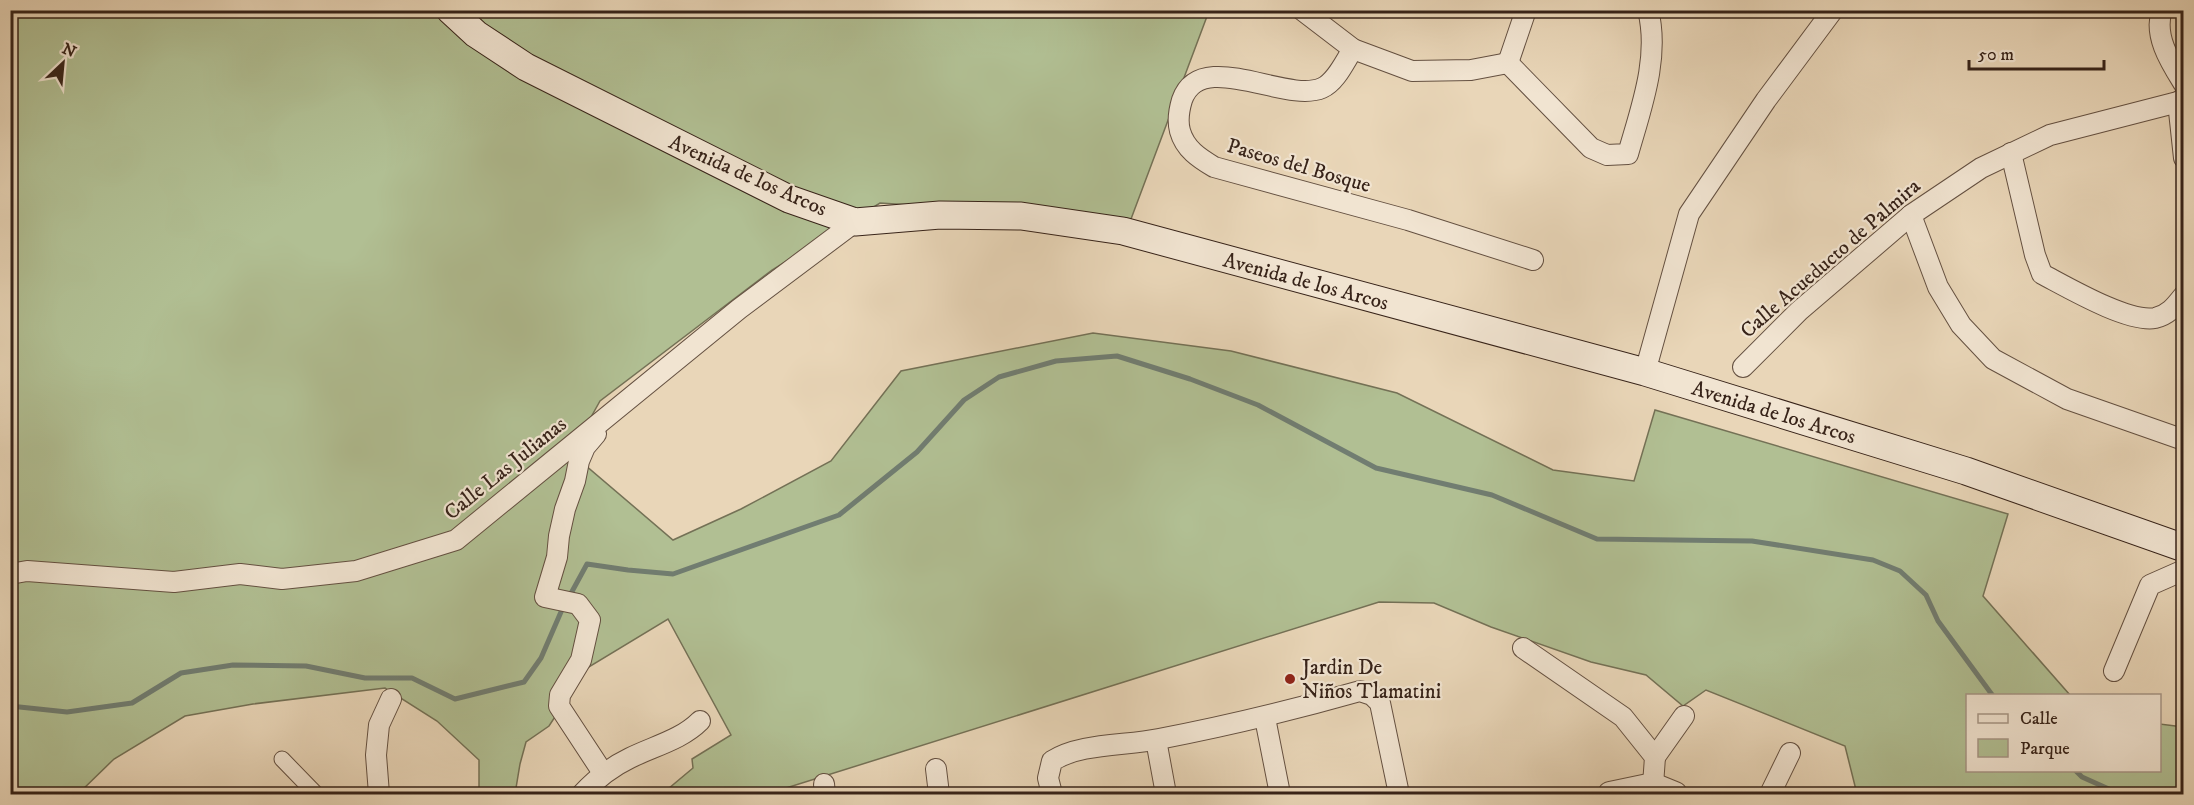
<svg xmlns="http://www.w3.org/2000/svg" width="2194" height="805" font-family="'IM FELL DW Pica',serif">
<rect width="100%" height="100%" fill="#e9d6b8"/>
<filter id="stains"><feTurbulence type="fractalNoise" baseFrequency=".00333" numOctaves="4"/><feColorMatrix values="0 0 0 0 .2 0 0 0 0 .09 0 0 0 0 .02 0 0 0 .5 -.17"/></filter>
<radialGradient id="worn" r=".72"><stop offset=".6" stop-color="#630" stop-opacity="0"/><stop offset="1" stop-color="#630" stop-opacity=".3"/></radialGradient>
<!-- green -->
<path fill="#b1bf93" stroke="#747156" stroke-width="1.5" d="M10 11H1209L1131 219 880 203 772 270 600 401 571 453 673 540 741 509 831 461 901 371 1093 333 1231 351 1397 393 1553 470 1634 481 1655 410 2008 514 1983 596 2070 695 1968 696V770H2160V724L2183 727V794H1857L1845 746 1706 690 1683 706 1646 675 1591 662 1491 627 1434 603 1379 602 767 794H662L693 768 692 759 731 735 668 619 587 668 549 726 526 742 520 764 515 794H479V760L437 721 385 688 253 704 185 716 114 759 78 794H11Z"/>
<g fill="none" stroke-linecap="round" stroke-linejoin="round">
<!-- stream -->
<g stroke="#717d71" stroke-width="5">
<path d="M569 597 587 564 628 570 673 574 839 515 917 452 964 400 999 377 1056 361 1117 356 1190 379 1258 405 1376 468 1492 495 1597 539 1752 541 1873 560 1900 571 1926 595 1938 621 1993 696"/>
<path d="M10 706 67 712 132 703 181 673 233 665 306 666 365 678H412L455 699 524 682 541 658 564 605"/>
<path d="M2075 770 2082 777 2120 794"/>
</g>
<!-- pedestrian casing -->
<g stroke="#645041" stroke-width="17">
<path id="pedestrian" d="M282 759 316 794"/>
</g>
<!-- minor casing -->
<g stroke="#645041" stroke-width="22">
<g id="minor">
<path d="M1302 10 1353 49 1412 71 1471 70 1508 63"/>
<path d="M2162 10C2153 36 2171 63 2184 84"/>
<path d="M1353 49C1345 61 1336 82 1322 88 1285 104 1201 47 1182 100 1179 110 1177 120 1180 131 1185 149 1199 158 1214 167L1408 220 1533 260"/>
<path d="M1508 63 1591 148 1607 155 1628 154C1641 108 1660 58 1648 10"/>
<path d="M1508 63 1526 10"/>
<path d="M2178 102 2184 158"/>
<path d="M2011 153 2035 255 2042 274C2067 287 2128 323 2155 318 2169 315 2176 305 2184 295"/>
<path d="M1911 215 1938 287 1961 325 1993 359 2067 399 2184 440"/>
<path d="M1743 367 1799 311 1911 215 1981 168 2050 135 2178 102 2184 98"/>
<path d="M1645 372 1689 214 1766 100 1833 10"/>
<path d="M596 434 585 447 579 461 575 481 565 509 559 536 557 557 545 597 578 604 590 620 581 660 560 695 559 706 603 773"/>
<path d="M10 574 27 571 174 582 240 574 282 579 356 571 456 540 739 309 855 222"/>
<path d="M1523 648 1623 717 1655 757 1653 785"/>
<path d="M2114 671 2150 585 2184 570"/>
<path d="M1265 718 1280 794"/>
<path d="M1156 740 1166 794"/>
<path d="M1655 757 1684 716"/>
<path d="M936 769 939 794"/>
<path d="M824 784 825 794"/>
<path d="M379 794 376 755 379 725 391 699"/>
<path d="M582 794C596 779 611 767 630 758 654 746 681 740 700 721"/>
<path d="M1052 794 1048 778 1052 761C1080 743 1125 746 1159 739 1227 726 1293 710 1360 691L1372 695 1380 703 1399 794"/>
<path d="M1770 794 1790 753"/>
</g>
</g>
<!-- tertiary casing -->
<g stroke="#645041" stroke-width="26">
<path id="tertiary" d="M1610 794 1653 785 1675 794"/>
</g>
<!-- secondary casing -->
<g stroke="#372319" stroke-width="29">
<path id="secondary" d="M450 10 476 34 526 67 789 199 855 222 940 215 1021 216 1123 231 1645 372 1966 471 2184 548"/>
</g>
<!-- pedestrian -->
<use href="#pedestrian" stroke="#f1e4d1" stroke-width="15"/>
<!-- minor -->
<use href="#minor" stroke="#f1e4d1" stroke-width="20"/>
<!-- tertiary -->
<use href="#tertiary" stroke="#f1e4d1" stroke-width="24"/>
<!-- secondary -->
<use href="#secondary" stroke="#f1e4d1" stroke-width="27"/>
</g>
<!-- markers -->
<circle fill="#8f2418" stroke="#f1e4d1" stroke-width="2" cx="1290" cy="679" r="6"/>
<g text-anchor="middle" stroke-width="4.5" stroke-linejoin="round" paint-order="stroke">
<!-- street labels -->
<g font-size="21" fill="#372319" stroke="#f1e4d1">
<text transform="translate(1299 165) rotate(16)" y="7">Paseos del Bosque</text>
<text transform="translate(748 175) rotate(24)" y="7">Avenida de los Arcos</text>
<text transform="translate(1830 258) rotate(-41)" y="7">Calle Acueducto de Palmira</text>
<text transform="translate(1306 281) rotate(15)" y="7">Avenida de los Arcos</text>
<text transform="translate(1774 412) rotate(17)" y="7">Avenida de los Arcos</text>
<text transform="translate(505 468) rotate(-39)" y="7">Calle Las Julianas</text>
</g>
<!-- poi labels -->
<g font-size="21" fill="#372319" stroke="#f1e4d1" text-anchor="start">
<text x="1302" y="674">Jardin De<tspan x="1302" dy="24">Niños Tlamatini</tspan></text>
</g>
</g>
<!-- margin -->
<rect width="2194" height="805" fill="none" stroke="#e9d6b8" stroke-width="36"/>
<rect x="12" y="12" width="2170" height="781" fill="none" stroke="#372319" stroke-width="3"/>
<rect x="18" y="18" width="2158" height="769" fill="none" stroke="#372319" stroke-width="1.5"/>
<!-- legend -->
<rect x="1966" y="694" width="195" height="78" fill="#f1e4d1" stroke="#a79787" stroke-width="1.5"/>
<rect x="1978" y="714" width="30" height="9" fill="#f1e4d1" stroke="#a79787" stroke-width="1.5"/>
<text x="2020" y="724" font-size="18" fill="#372319">Calle</text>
<rect x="1978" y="739" width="30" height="18" fill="#b1bf93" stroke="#a79787" stroke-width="1.5"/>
<text x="2020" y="754" font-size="18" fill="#372319">Parque</text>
<!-- north arrow -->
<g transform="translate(63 63) rotate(26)" stroke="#f1e4d1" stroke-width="4.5" paint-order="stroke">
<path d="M0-4.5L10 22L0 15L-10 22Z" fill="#372319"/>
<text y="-9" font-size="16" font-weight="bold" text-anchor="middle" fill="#372319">N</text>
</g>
<!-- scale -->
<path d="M1969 60v9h135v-9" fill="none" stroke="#372319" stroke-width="3"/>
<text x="1978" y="60" font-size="18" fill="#372319" stroke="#f1e4d1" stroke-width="4.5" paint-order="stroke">50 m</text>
<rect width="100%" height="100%" filter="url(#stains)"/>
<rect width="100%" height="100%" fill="url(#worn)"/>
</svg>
